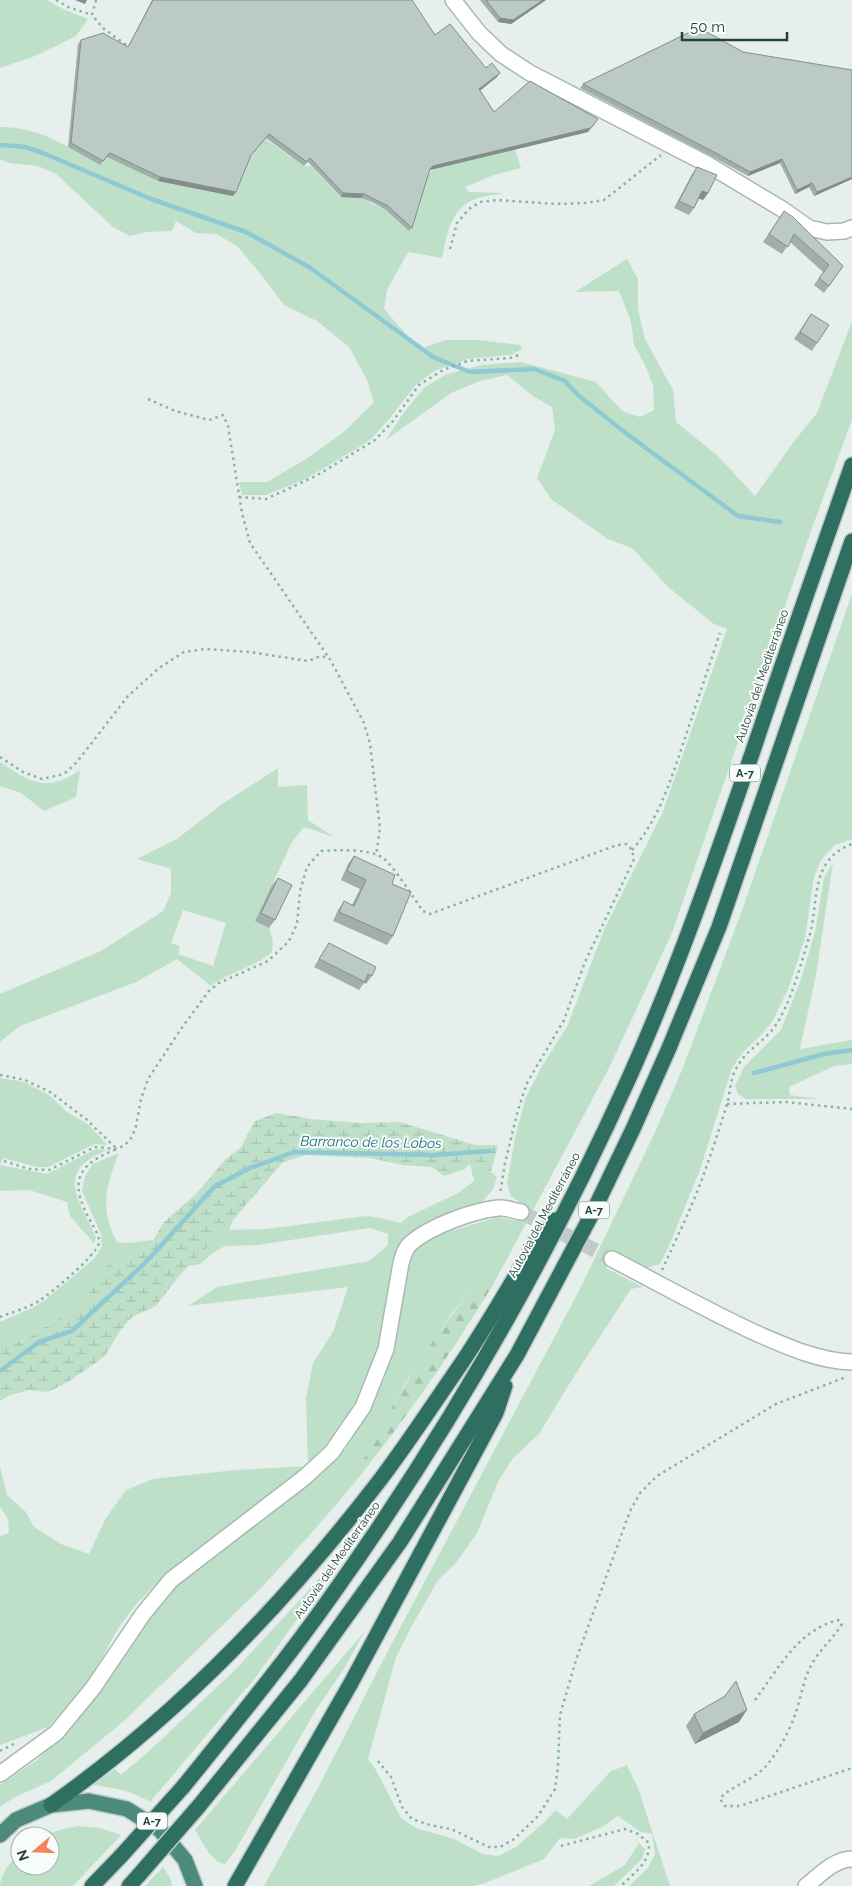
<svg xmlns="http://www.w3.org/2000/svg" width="852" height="1886" font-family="Raleway,sans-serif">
<defs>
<pattern id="forest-firs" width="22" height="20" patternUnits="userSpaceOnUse" patternTransform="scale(1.25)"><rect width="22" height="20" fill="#bfe0c8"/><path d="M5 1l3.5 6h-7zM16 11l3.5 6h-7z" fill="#a4c1ad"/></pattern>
<pattern id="wetland-marsh" width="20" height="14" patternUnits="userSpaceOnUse" patternTransform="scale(1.25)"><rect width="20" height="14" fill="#bfe0c8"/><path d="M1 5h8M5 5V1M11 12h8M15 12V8" fill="none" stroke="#a4c1ad"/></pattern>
</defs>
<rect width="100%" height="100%" fill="#e6efeb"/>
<!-- green -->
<g fill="#bfe0c8" fill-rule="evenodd">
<path d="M0 0H47L63 9 88 19 76 36 35 56 0 68Z"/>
<path d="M0 127C40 127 66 146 100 165L108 156 158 181 249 159 265 139 304 166H311L340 197 361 198 386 210 435 168 515 149 521 168 494 175 465 187 469 192 504 193C493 195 479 196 469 202 450 212 446 239 442 258L408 252 387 290 384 309 419 349 446 340H477L520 345 522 349 511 355 468 359 434 371 415 386 390 418 372 438 359 447 306 479 266 495H242L239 482H267L306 459 345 431 374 402 367 380 349 347 317 321 284 305 263 277 237 246 216 234 196 233 176 221 172 231 146 232 130 236 113 227 56 174 38 166 10 163 0 159Z"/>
<path d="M627 259 638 279V310L645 339 673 390 676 422 718 456 755 496 795 440 817 413 852 321V420L812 528 672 933 610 1066 493 1285H476L451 1314 406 1382 347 1492 308 1537 262 1587 124 1721 51 1781 15 1797 0 1807V1785L37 1760 56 1741 169 1590 317 1475 345 1450 365 1417 384 1379 396 1343 409 1258 416 1245 440 1234 498 1217 517 1221 525 1206 511 1196 507 1184 516 1133 526 1097 542 1066 567 1027 604 930 662 814 727 629 714 624 668 587 632 548 608 539 552 500 537 478 555 430 552 407 533 396 507 375 480 381 451 393 386 440 404 412 425 387 447 374 482 365 521 362 596 382 622 411 640 417 654 410 653 385 644 363 634 345 631 321 619 291 575 292Z"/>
<path d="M852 594V839L835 845 821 860 814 877 805 938 789 987 772 1022 761 1035 743 1052 732 1068 700 1170 669 1246 660 1264 645 1268 612 1252 606 1268 643 1287 631 1289 573 1378 539 1434 513 1458 499 1480 477 1533 455 1564 438 1580 414 1622 396 1657 368 1759 376 1770 401 1818 416 1828 454 1839 483 1854 498 1856 516 1847 541 1825 556 1810 567 1819 611 1771 627 1765 638 1788 670 1886H629L648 1868 655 1854 652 1834 641 1832 618 1816 604 1826 574 1839 560 1838 544 1859 485 1883 473 1886H264L320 1784 390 1647 581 1287 656 1130 682 1070 741 913Z"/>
<path d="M0 762C31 783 46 793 80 770L76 797 44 811 21 793 0 786Z"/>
<path d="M278 768V787L307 785 308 820 334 837 304 827 292 842 255 921 269 928 273 940 272 952C254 968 230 971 211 986L177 959 136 982 20 1026 0 1042V994L101 951 163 911 171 893V869L137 859 177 839 222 804ZM183 910 226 923 213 966 178 954 180 946 171 943Z"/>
<path d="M833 863 816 975 800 1049 852 1040V1064L834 1066 789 1087 790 1095 820 1099H746L738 1094 735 1086 744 1067 781 1030 802 976 815 932 824 877Z"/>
<path d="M0 1078 24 1082 49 1095 67 1112 89 1125 107 1145 95 1144 48 1167H37L3 1158 0 1165 47 1174 96 1149 107 1150C52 1173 81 1200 96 1238L94 1243 70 1216 67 1202 29 1190 0 1191Z"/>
<path d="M119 1153C106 1186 99 1209 117 1242L128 1243 153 1240 149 1247 137 1254 111 1261 96 1277 86 1302 75 1311 61 1317 21 1342H0V1322L34 1307 45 1300 95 1258 102 1246 101 1234 82 1191 85 1176 93 1164Z"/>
<path d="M470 1164 491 1172 497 1177 493 1189 483 1201 397 1252 391 1273 378 1345 372 1368 359 1396 330 1444 308 1466 161 1579 137 1603 119 1627 93 1674 77 1694 48 1727 0 1745V1536L9 1533 8 1519 0 1507V1467L7 1495 26 1512 34 1527 61 1544 89 1554 106 1518 126 1490 153 1479 236 1470 308 1466 306 1399 313 1363 333 1332 348 1287 188 1306 217 1287 369 1261 388 1245V1234L370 1228 258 1245 225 1246 213 1253 200 1264 188 1266 233 1220 229 1230 266 1229 366 1216 381 1218 401 1223 408 1217 458 1193 474 1181Z"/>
<path d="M349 1547 255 1678 150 1802C133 1791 114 1788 93 1785L115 1769 121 1775 147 1753 236 1669 309 1590 339 1555Z"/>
<path d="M365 1631 345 1667 314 1713 235 1851 225 1864C211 1863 202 1840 195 1830Z"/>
<path d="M78 1826 100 1828 121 1835 73 1886H0C0 1873 12 1861 20 1852V1866H50V1836H44L59 1830Z"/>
<path d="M639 1843 645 1849 642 1859 614 1886H589L625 1865Z"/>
<path d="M163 1867 170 1878 172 1886H145Z"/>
</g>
<!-- forest -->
<path fill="url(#forest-firs)" d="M476 1285H493C449 1357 401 1426 347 1492 385 1419 422 1347 476 1285Z"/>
<!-- wetland -->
<path fill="url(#wetland-marsh)" d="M276 1113 311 1119 360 1123 400 1122 475 1145H498L491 1172 470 1164 463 1170 444 1176 432 1167 403 1165 370 1158 306 1155 283 1162 233 1220 179 1276 156 1306 132 1317 120 1331 104 1357 68 1382 48 1392 28 1390 8 1396 0 1401V1342H21L61 1317 75 1311 86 1302 96 1277 111 1261 137 1254 149 1247 164 1222 196 1194 225 1160 241 1147 255 1121Z"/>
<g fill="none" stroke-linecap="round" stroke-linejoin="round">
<!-- stream -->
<g stroke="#8ec9d4" stroke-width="4.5">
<path d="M0 145 25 147 43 153 151 199 246 232 309 267 433 357 470 372 534 369 565 381 579 396 627 434 738 516 780 522"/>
<path d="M754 1073 824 1054 852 1050"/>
<path d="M0 1371 39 1342 72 1331 146 1262 215 1186 250 1168 294 1152 434 1155 490 1151"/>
</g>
<!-- minor-tunnel -->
<path stroke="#bfccc8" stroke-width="15" stroke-dasharray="15 8" stroke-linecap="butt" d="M521 1212 612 1259"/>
<!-- minor casing -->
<g stroke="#a8b8b2" stroke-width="18">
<g id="minor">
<path d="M453 0 479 33 501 54 530 73 707 164 782 209 809 228 827 232 844 231 852 228"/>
<path d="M612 1259C660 1284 708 1311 758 1334 788 1347 819 1361 852 1362"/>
<path d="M0 1774 56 1733 93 1688 143 1614 171 1580 305 1477 332 1452 363 1407 386 1349 401 1263C403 1256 405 1248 411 1243 431 1226 472 1211 498 1208 505 1207 514 1211 521 1212"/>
<path d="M806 1886C819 1876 834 1859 852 1859"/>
</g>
</g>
<!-- trunk casing -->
<g stroke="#c2cac8" stroke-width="18">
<path id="trunk" d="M0 1835 16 1820 51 1805 89 1801 127 1809 160 1830 185 1860 195 1886"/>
</g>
<!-- motorway casing -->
<g stroke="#c2cac8" stroke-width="18">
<g id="motorway">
<path d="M183 1787C233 1725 284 1663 330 1598 446 1435 547 1260 629 1078 678 969 717 855 756 742 787 649 820 557 852 465"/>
<path d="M51 1805C176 1717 287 1601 380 1480 408 1443 434 1403 461 1364 489 1323 514 1278 540 1235L555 1220"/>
<path d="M199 1806 301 1680 400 1542 517 1355 593 1212 633 1129 669 1048 719 927 852 541"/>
<path d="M92 1886 121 1856"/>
<path d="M129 1886 139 1875"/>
<path d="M235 1886 351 1683 496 1413 505 1386"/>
</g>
</g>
<!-- path -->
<g stroke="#86b3a5" stroke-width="2.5" stroke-dasharray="2.5 4" stroke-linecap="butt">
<path d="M56 0 68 7 92 15"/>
<path d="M96 0 92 15 103 28 130 48"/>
<path d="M450 249 457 223 469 209 480 202 497 200 556 204 585 203 604 200 661 155"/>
<path d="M148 399 175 411 209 420 223 415 228 426 242 513 250 543 329 658"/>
<path d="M239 497 266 499 316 476 375 440 393 421 419 385 443 370 467 361 510 358 519 355"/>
<path d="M0 757 23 772 42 779 64 774 77 762 128 696 159 668 184 652 205 649 250 652 308 661 321 656 330 659 364 723 370 744 380 828 376 856"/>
<path d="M632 850C661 817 673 773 687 732 698 699 709 666 720 633"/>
<path d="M0 1075 25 1080 50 1092 86 1119 117 1149C75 1165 69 1183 91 1222 94 1228 100 1236 99 1243 96 1256 51 1293 39 1301 28 1308 12 1312 0 1317"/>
<path d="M727 1104 786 1102 852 1109"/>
<path d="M4 1161 29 1169 49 1170 95 1147 117 1149 125 1145 132 1137 136 1126 141 1099 148 1079 183 1026 209 991 219 983 268 961 289 941 297 924 300 891 307 867 321 851C338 850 368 848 383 858 394 866 414 899 423 911L430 914 617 845 627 844 632 850 634 859 585 962 564 1020 527 1083 518 1110 505 1163 500 1194"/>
<path d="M662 1270C678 1235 695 1201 707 1165 714 1145 721 1124 727 1104 730 1093 730 1081 735 1071 744 1051 760 1045 773 1029 791 1005 801 963 810 934 819 899 810 860 852 844"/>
<path d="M755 1700C778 1669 798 1630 838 1620L842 1624C833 1639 820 1649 812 1664 803 1679 801 1699 795 1715 789 1732 778 1752 766 1766 754 1780 727 1788 720 1799L725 1806H740L852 1768"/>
<path d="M0 1751 16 1743"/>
<path d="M378 1761 391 1777 402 1807 412 1819 430 1825 451 1829 489 1847H500L514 1839 538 1816 555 1789 558 1767 560 1715 576 1660 609 1569 630 1511 640 1493 657 1476 776 1404 846 1377"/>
<path d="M561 1846 625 1829 638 1834 649 1843C650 1863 634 1873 621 1886"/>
</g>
<!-- minor -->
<use href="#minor" stroke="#fff" stroke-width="15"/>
<!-- trunk -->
<use href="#trunk" stroke="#4c8a7c" stroke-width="15"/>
<!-- motorway -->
<use href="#motorway" stroke="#2f6f62" stroke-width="15"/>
<!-- motorway-bridge casing -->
<g stroke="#c2cac8" stroke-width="18" stroke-linecap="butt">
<g id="motorway-bridge">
<path d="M121 1856 183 1787"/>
<path d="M139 1875 199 1806"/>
</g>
</g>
<!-- motorway-bridge -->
<use href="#motorway-bridge" stroke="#2f6f62" stroke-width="15"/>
</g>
<!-- wall -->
<g fill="#a1aea9">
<path d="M152 0H412L435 35 486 68 497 77 480 91 494 112 588 132 430 170 429 171 412 228 409 231 386 210 372 202 361 198 341 197 308 162 304 166 266 138 251 156 233 196 158 181 107 157 100 165 68 147 78 44 81 40 128 47Z"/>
<path d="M480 0H546L511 24 498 22Z"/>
<path d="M743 52 852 179 814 196 809 187 795 194 780 163 748 176 711 156 580 88 583 84Z"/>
<path d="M697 167 708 193 703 200 698 198 694 208 689 215 674 208 692 174Z"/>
<path d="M784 211 843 266 824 293 814 285 823 272 790 242 782 254 763 242Z"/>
<path d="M811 314 817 343 812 351 794 339Z"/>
<path d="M354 856 392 884 393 936 387 945 333 921 338 910 344 901 352 905 360 889 341 880 348 864Z"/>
<path d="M278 878 275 920 269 928 255 921 272 885Z"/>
<path d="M329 943 372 976 366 984 364 983 359 990 314 967Z"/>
<path d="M694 1714 739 1722 695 1744 686 1726Z"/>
</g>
<!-- shaded-wall -->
<g fill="#838d89">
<path d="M75 0H87L85 4Z"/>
<path d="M543 0H546L511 24 498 22 500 18Z"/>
<path d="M500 73 497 77 476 93 479 89Z"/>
<path d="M598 119 588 132 430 170 427 173 433 166Z"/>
<path d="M782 159 780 163 748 176 750 172Z"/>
<path d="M160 177 236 192 233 196 158 181Z"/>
<path d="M852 177V179L814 196 817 192Z"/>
<path d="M812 183 809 187 795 194 797 190Z"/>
<path d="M702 191 708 193 703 200 697 198Z"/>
<path d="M343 193 364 194 361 198 341 197Z"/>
<path d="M747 1710 739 1722 695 1744 703 1733Z"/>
</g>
<!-- building -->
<g fill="#bbcac4" stroke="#838d89">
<path d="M153 0H412L435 35 450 24 486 68 492 63 500 73 479 89 494 112 530 81 598 119 591 128 582 130 433 166 430 169 412 228 388 206 364 194 343 193 310 158 307 162 269 134 251 155 236 192 160 177 110 153 103 161 71 143 81 40 103 33 128 47Z"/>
<path d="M486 0H543L513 20 500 18Z"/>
<path d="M705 31 743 52 852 70V177L817 192 812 183 797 190 782 159 750 172 714 152 583 84 690 32Z"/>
<path d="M697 167 717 175 708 193 702 191 694 208 679 201Z"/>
<path d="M784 211 793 217 843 266 829 286 819 278 829 265 794 234 788 247 769 234Z"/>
<path d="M811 314 829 325 817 343 800 332Z"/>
<path d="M354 856 395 875 392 884 411 892 393 936 339 912 344 901 354 906 366 880 347 871Z"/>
<path d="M278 878 292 885 275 920 261 913Z"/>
<path d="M329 943 376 967 372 976 368 974 365 982 319 959Z"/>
<path d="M736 1681 747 1710 703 1733 694 1714 725 1696Z"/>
</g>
<g text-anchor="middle" stroke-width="4" stroke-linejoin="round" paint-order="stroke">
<!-- shield labels -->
<g fill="#f7fbf9" stroke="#637a73" stroke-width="1">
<rect x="730" y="764.5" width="30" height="17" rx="4"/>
<rect x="579" y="1201.5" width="30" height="17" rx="4"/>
<rect x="137" y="1812.5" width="30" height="17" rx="4"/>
</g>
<g font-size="11" font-weight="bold" fill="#24423a">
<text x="745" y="777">A-7</text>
<text x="594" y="1214">A-7</text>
<text x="152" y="1825">A-7</text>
</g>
<!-- street labels -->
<g font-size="12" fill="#24423a" stroke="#f7fbf9">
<text transform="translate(762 676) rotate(-71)" y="4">Autovía del Mediterráneo</text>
<text transform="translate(544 1215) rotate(-62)" y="4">Autovía del Mediterráneo</text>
<text transform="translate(337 1560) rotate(-55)" y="4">Autovía del Mediterráneo</text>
</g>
<!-- water labels -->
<g font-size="14" font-style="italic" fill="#1c6f80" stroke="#f7fbf9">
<text transform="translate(371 1142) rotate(1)" y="5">Barranco de los Lobos</text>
</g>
</g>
<!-- north arrow -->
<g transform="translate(35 1851) rotate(251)"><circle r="24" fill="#f7fbf9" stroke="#a3b1ad"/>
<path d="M0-4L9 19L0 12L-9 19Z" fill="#f4845f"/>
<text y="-8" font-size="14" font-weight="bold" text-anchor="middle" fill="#24423a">N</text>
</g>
<!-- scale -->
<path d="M682 32v8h105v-8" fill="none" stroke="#24423a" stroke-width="2.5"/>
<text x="690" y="32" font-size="15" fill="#24423a" stroke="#f7fbf9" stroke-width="4" paint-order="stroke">50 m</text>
</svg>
